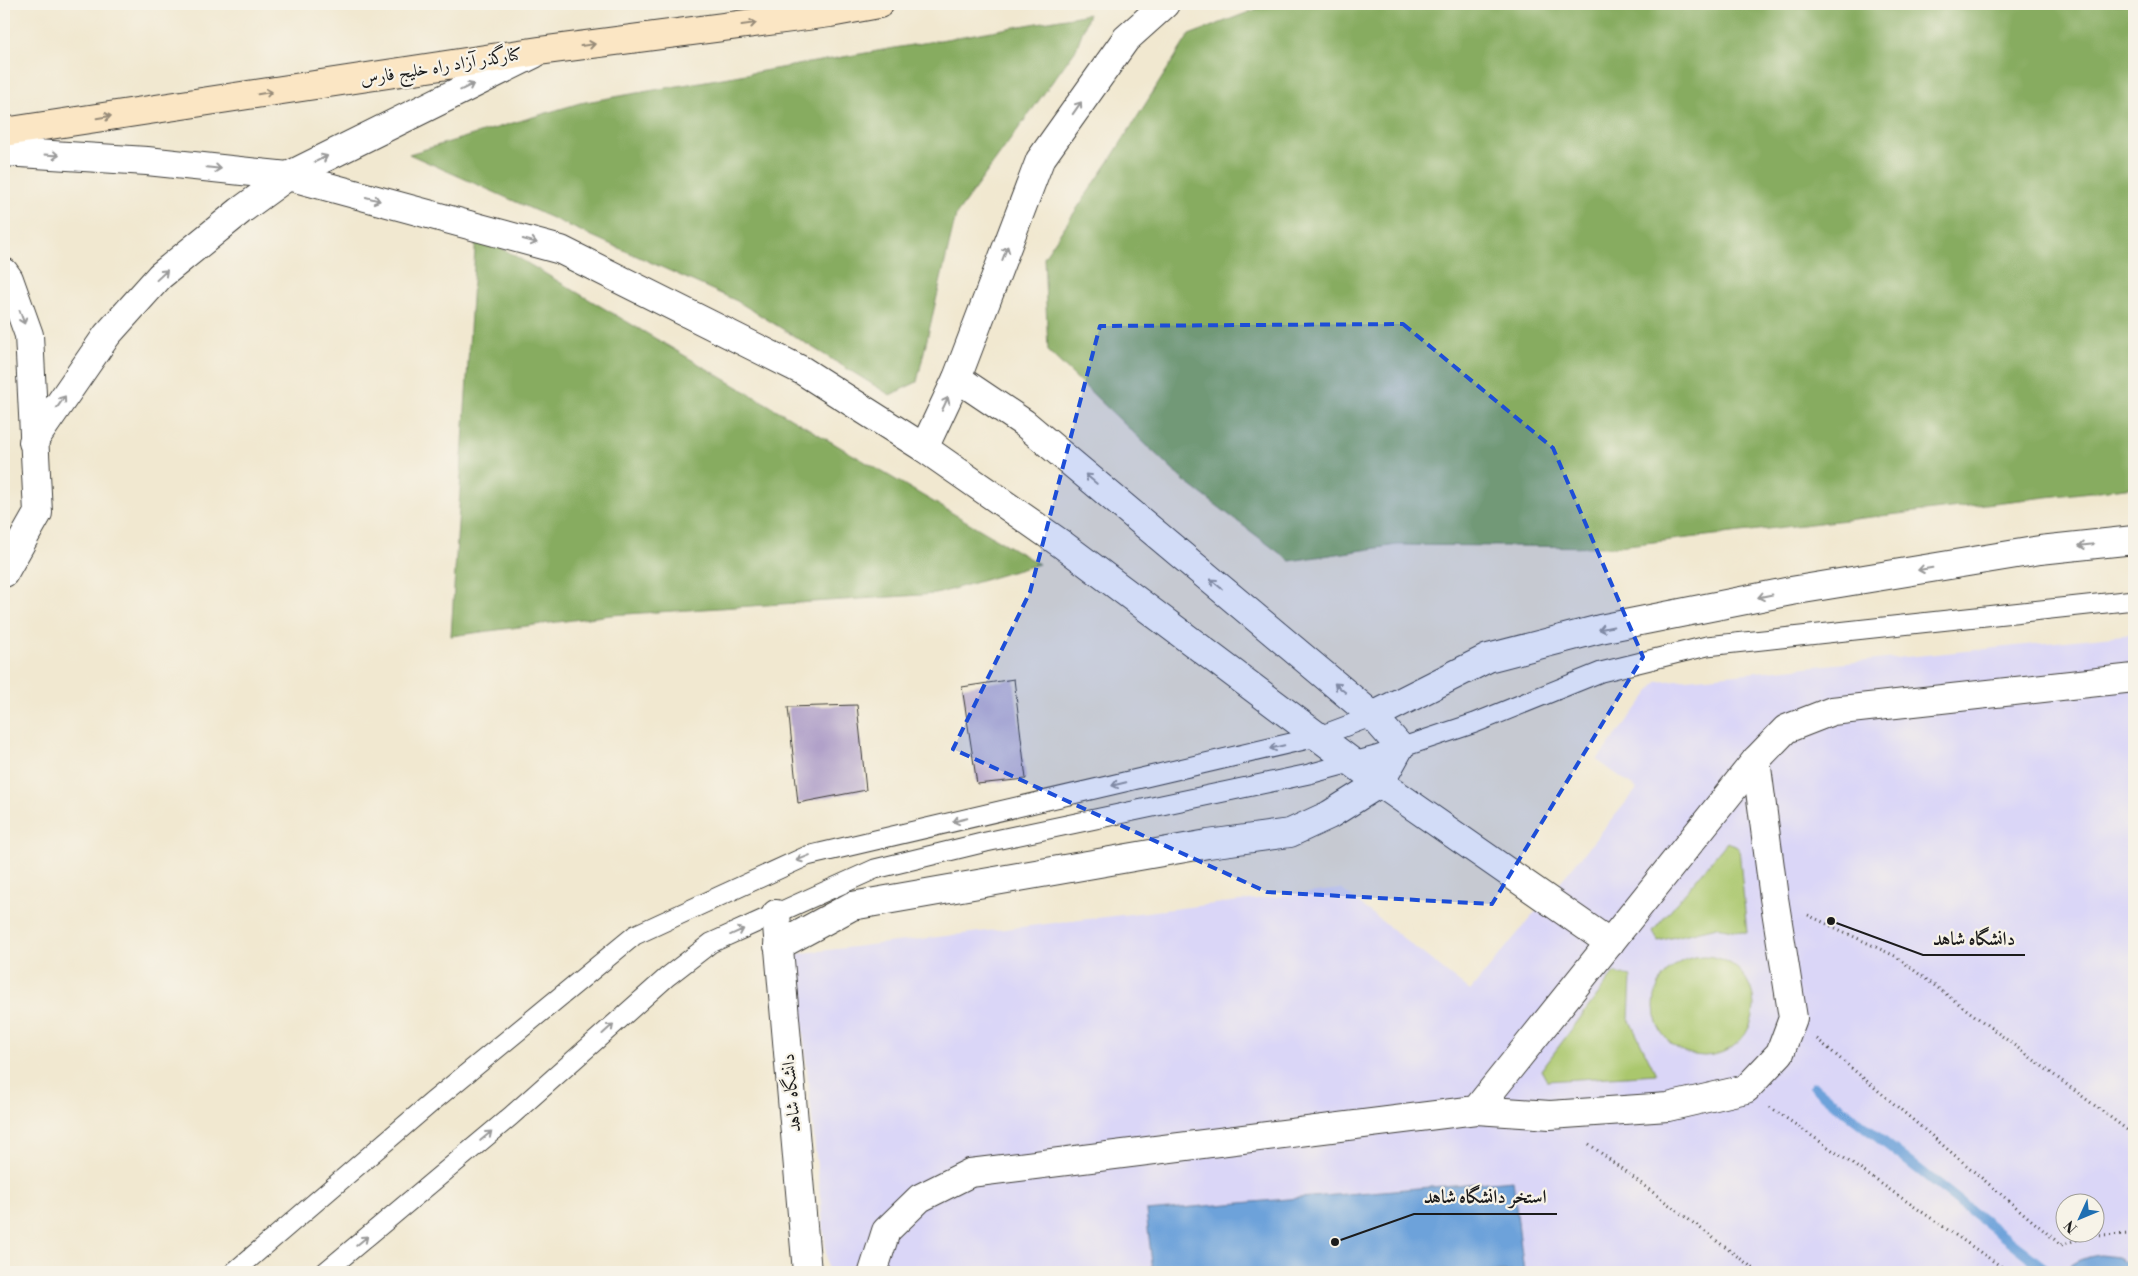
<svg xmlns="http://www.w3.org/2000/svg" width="2138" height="1276" font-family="'Libre Bodoni',Amiri,serif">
<rect width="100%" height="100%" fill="#f7f3e8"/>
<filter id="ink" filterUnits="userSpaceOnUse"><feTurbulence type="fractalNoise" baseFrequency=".02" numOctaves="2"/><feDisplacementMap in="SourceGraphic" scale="10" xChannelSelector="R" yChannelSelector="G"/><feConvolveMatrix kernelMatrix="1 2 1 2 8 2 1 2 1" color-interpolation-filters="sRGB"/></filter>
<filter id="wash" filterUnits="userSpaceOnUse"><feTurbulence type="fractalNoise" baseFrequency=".0096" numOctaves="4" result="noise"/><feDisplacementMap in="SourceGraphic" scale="20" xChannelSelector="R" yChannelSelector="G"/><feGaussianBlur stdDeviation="1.12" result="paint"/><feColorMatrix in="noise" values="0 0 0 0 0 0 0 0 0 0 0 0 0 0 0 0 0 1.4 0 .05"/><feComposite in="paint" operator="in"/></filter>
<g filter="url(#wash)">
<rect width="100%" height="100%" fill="#f1e8d0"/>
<!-- built -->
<path fill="#dad6f7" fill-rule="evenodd" d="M2134 634V1272H828L795 954 1341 889 1470 991 1637 789 1597 760 1657 682ZM2066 1204H2096V1234H2066Z"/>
<!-- green -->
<g fill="#aac76d" stroke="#637244">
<path d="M1727 842 1739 848 1747 933 1717 927 1658 941 1653 931Z"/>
<circle cx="1704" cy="1006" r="50"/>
<path d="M1614 973 1631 977 1629 1019 1656 1074 1547 1081 1541 1070Z"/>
</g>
<!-- forest -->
<g fill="#87ac60" stroke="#52643e">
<path d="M1270 4H2134V487L1610 547 1397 545 1290 561 1183 480 1048 351 1044 257 1110 160 1189 35Z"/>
<path d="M1089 14 1076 49 956 215 917 382 890 395 737 301 409 154 580 103Z"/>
<path d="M476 233 1039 564 936 594 611 615 451 636Z"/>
</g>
<!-- water -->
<g fill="#6da2da" stroke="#445f7b">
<path d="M1513 1180 1524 1272H1153L1146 1211Z"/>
<path d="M2100 1255 2117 1257 2132 1265 2134 1272H2062C2073 1261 2085 1257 2100 1255Z"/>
</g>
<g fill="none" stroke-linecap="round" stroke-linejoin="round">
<!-- stream -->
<path stroke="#6da2da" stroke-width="10" d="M1814 1087 2049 1272"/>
</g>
<g id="blocks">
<!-- building -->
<g fill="#b1a1c9">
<path d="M1014 679 1026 779 977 784 962 687Z"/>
<path d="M857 705 866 790 798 803 788 707Z"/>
</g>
</g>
</g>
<g filter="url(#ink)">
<use href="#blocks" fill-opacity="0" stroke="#3c3b37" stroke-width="1"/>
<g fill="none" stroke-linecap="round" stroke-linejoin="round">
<!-- service casing -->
<g stroke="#3c3b37" stroke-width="21">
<g id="service">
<path d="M234 1272 432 1102 635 935 807 856 1317 737 1373 716"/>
<path d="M325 1272 511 1116 667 977 711 943 875 869 986 842 1309 774 1376 756 1475 723 1601 672 1707 646 2134 600"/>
</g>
</g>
<!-- minor casing -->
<g stroke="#3c3b37" stroke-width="30">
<g id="minor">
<path d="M4 152 147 161 288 176 561 250 803 371 924 448 1063 545 1380 783 1610 943"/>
<path d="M924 448 957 378 1040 160 1126 39 1165 4"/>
<path d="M1373 716 1488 658 1600 629 1791 591 2040 550 2134 540"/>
<path d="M778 946 852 906 1208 844 1290 833 1329 815 1380 783 1400 747 1373 716 1024 423 957 378"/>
<path d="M1476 1110 1550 1115 1668 1107 1746 1089 1780 1053 1793 1018 1774 898 1756 760"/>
<path d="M873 1272 886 1231 920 1198 970 1173 1476 1110 1756 760 1786 729 1832 711 2134 678"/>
</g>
</g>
<!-- tertiary casing -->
<g stroke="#3c3b37" stroke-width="30">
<g id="tertiary">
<path d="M4 272 9 279 29 335 38 513 4 573"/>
<path d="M33 442 107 335 160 276 240 211 288 176 534 54"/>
<path d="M776 914 807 1272"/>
</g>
</g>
<!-- secondary casing -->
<g stroke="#3c3b37" stroke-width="30">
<path id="secondary" d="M4 132 539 51 830 13 879 4"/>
</g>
<!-- path -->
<g stroke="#3c3b37" stroke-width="3" stroke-dasharray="1 4" stroke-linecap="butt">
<path d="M1808 915 1895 956 2134 1135"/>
<path d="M1817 1039 2061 1245 2091 1235 2134 1234"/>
<path d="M1770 1107 2009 1272"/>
<path d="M1589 1144 1758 1272"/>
</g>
<!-- service -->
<use href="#service" stroke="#fff" stroke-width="19"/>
<!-- minor -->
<use href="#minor" stroke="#fff" stroke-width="28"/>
<!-- tertiary -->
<use href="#tertiary" stroke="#fff" stroke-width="28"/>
<!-- secondary -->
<use href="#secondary" stroke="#fbe6c4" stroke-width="28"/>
</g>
<!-- one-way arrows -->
<defs><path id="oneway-shaft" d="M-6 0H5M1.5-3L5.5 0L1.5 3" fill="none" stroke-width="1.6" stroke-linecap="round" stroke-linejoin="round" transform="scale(1.25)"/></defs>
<g stroke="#978b78">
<use href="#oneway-shaft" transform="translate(749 24) rotate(-8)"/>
<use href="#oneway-shaft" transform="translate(588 45) rotate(-8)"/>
<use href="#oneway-shaft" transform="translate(265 93) rotate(-9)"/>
<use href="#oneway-shaft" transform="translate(104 117) rotate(-9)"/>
</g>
<g stroke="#999">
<use href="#oneway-shaft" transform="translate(467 87) rotate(-26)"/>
<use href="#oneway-shaft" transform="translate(1077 108) rotate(-55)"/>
<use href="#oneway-shaft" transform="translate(52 155) rotate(4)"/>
<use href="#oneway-shaft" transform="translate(321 159) rotate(-26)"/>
<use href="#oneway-shaft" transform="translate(214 168) rotate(6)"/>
<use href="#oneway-shaft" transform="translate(373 199) rotate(15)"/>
<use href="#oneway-shaft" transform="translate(530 241) rotate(15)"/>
<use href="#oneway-shaft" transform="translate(1005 253) rotate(-69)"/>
<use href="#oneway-shaft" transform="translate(162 275) rotate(-43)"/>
<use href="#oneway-shaft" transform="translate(22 317) rotate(70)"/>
<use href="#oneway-shaft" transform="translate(61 402) rotate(-55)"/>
<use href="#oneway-shaft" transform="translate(945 404) rotate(-65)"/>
<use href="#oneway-shaft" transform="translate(1091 479) rotate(-140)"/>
<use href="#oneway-shaft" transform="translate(2086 545) rotate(174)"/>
<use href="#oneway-shaft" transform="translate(1925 569) rotate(171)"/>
<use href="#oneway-shaft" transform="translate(1216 584) rotate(-140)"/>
<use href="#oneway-shaft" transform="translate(1765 596) rotate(169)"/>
<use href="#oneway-shaft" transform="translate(1606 628) rotate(168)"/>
<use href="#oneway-shaft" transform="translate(1340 688) rotate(-140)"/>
<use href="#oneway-shaft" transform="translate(1277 747) rotate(167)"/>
<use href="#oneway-shaft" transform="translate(1119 784) rotate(167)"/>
<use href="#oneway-shaft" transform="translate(960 820) rotate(167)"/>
<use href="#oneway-shaft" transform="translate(803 858) rotate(158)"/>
<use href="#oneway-shaft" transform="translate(737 932) rotate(-24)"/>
<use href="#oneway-shaft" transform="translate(608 1029) rotate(-42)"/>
<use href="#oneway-shaft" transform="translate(486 1136) rotate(-40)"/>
<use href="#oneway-shaft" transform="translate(362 1241) rotate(-40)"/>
</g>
</g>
<!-- marked area -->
<path fill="#1d4ed8" fill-opacity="0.2" stroke="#1d4ed8" stroke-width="4" stroke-dasharray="10 6" stroke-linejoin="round" d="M1403 324 1553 448 1643 657 1492 904 1267 892 953 749 1030 592 1100 326Z"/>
<g text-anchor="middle" stroke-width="4.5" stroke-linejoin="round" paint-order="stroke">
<!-- street labels -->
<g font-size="18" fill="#1c1c1c" stroke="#f7f3e8">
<text transform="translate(441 66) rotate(-9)" y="6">کنارگذر آزاد راه خلیج فارس</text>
<text transform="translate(791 1093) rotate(-95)" y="6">دانشگاه شاهد</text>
</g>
</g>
<!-- callouts -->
<path fill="none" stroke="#1c1c1c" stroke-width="2" d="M1831 921L1923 955H2025M1335 1242L1414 1214H1557"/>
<g fill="#1c1c1c" stroke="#f7f3e8" stroke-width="2">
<circle cx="1831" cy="921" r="5"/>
<circle cx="1335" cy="1242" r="5"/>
</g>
<g font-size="19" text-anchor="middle" font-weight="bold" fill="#1c1c1c" stroke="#f7f3e8" stroke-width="4.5" stroke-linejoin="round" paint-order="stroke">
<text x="1974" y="945">دانشگاه شاهد</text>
<text x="1485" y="1203">استخر دانشگاه شاهد</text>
</g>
<!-- margin -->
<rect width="2138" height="1276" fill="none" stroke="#f7f3e8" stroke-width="20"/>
<!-- north arrow -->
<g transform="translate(2080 1218) rotate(226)"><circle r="24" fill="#f7f3e8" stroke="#9f9d96"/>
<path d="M0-4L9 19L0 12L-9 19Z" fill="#1f6fb2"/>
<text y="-8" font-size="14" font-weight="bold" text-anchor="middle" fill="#1c1c1c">N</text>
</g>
</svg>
